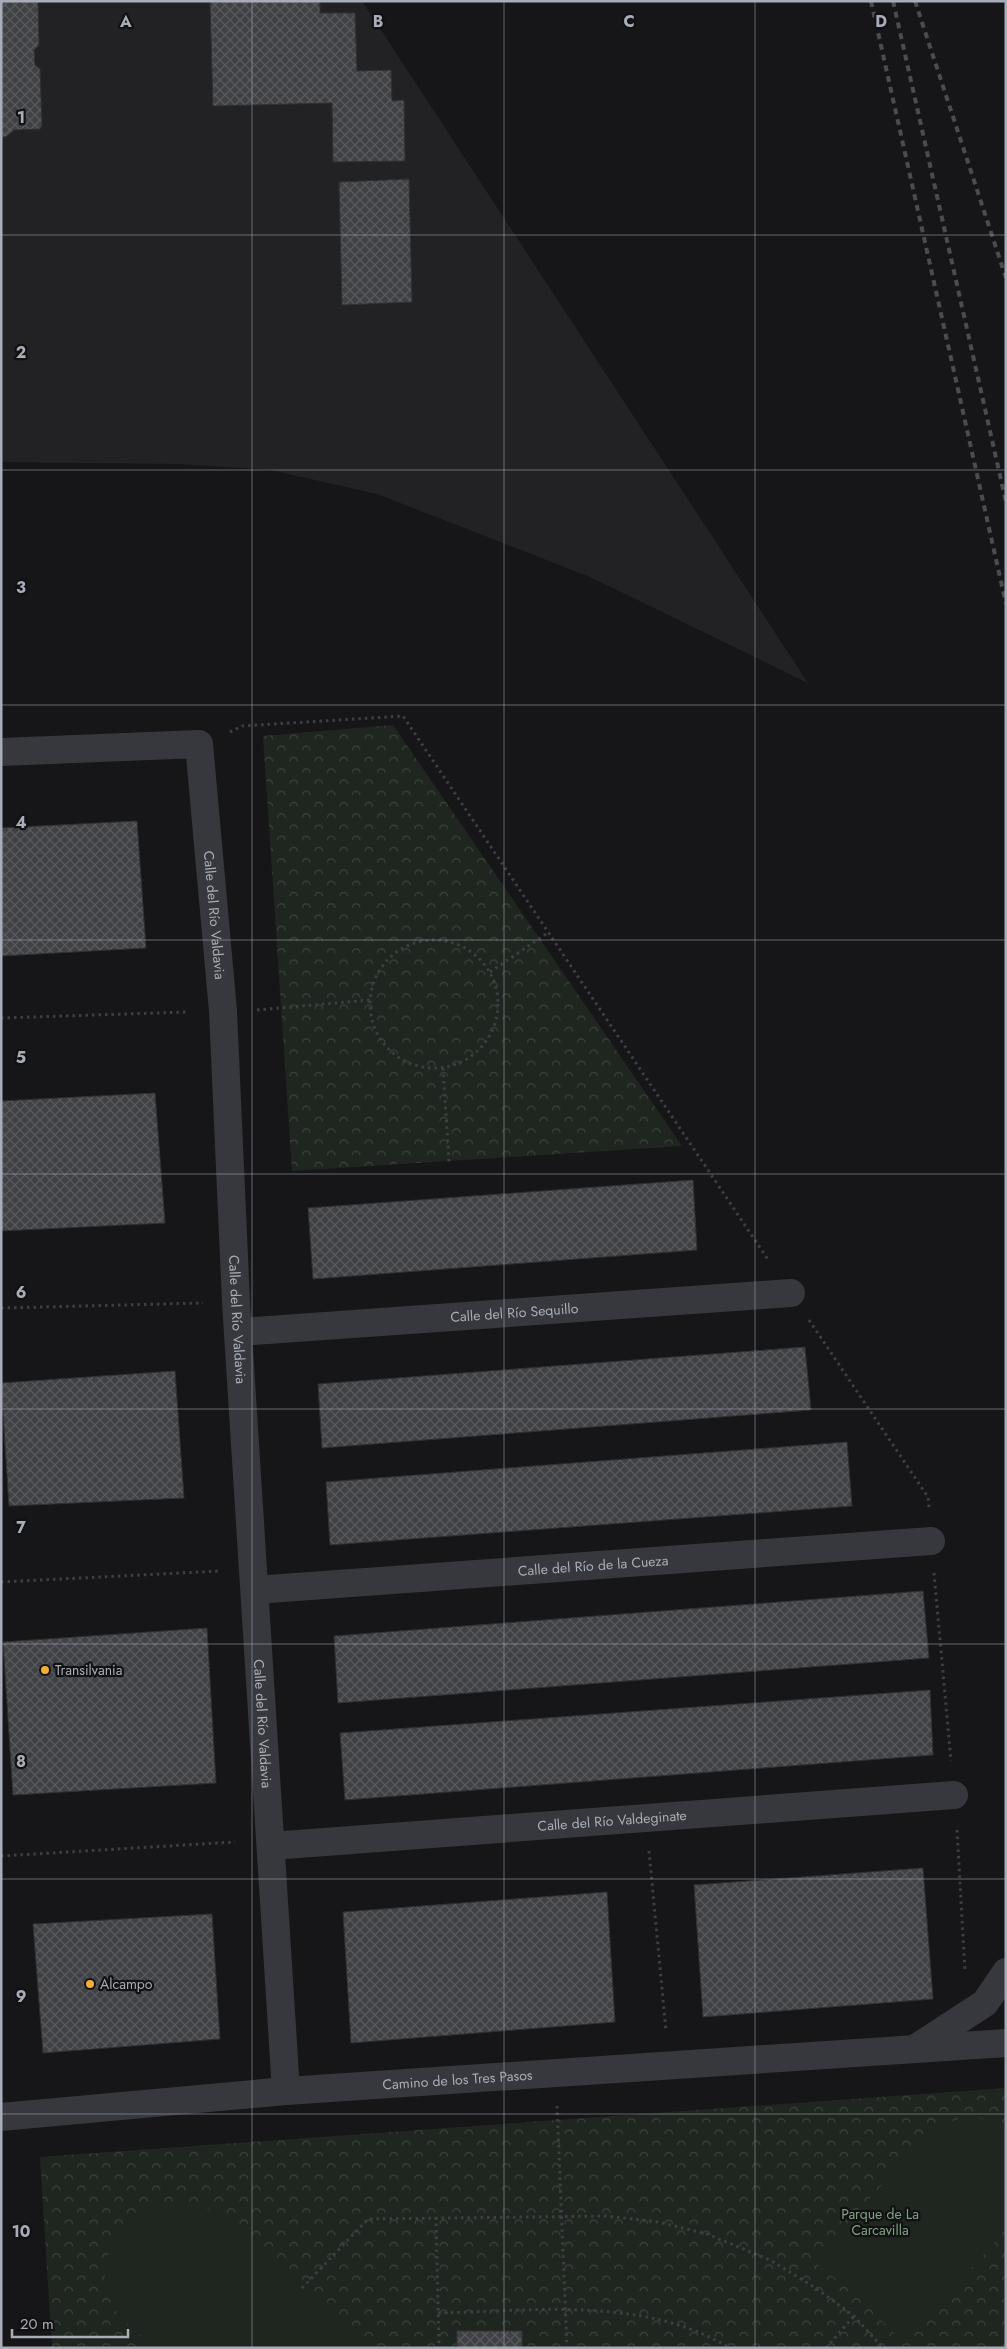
<svg xmlns="http://www.w3.org/2000/svg" width="1007" height="2349" font-family="Jost,sans-serif">
<defs>
<pattern id="forest-crowns" width="20" height="18" patternUnits="userSpaceOnUse" patternTransform="scale(1.25)"><rect width="20" height="18" fill="#1e261f"/><path d="M2 6a3 3 0 1 1 6 0M12 15a3 3 0 1 1 6 0" fill="none" stroke="#3c433d"/></pattern>
<pattern id="building-cross-hatch" width="8" height="8" patternUnits="userSpaceOnUse" patternTransform="scale(1.25)"><rect width="8" height="8" fill="#404145"/><path d="M0 0l8 8M0 8l8-8" fill="none" stroke="#595a5e"/></pattern>
</defs>
<rect width="100%" height="100%" fill="#161618"/>
<!-- built -->
<path fill="#222225" d="M1 1H362L808 683 590 577 377 494 271 470 179 464 1 462Z"/>
<!-- forest -->
<g fill="url(#forest-crowns)">
<path d="M393 725 682 1146 292 1171 263 736Z"/>
<path d="M1006 2088V2348H52L40 2157Z"/>
</g>
<!-- pitch -->
<g fill="#1e261f">
<path d="M965 2117 990 2120 1006 2127V2229L905 2344 858 2296 813 2261 935 2127Z"/>
<path d="M173 2202 196 2203 216 2213 365 2348H154L118 2315 104 2287 106 2265 113 2236 130 2216 154 2205Z"/>
</g>
<!-- building -->
<g fill="url(#building-cross-hatch)" stroke="#303034">
<path d="M1 1H38L39 45 34 50 35 65 40 69 42 126 40 129 14 130 6 137H1Z"/>
<path d="M210 1H320V13H355L357 71 391 70 392 101 404 100 405 161 333 162 332 103 213 106Z"/>
<path d="M409 179 412 302 342 305 339 182Z"/>
<path d="M137 821 146 948 1 956V828Z"/>
<path d="M155 1093 165 1223 1 1231V1101Z"/>
<path d="M693 1180 697 1250 313 1279 308 1208Z"/>
<path d="M805 1347 811 1410 322 1448 318 1384Z"/>
<path d="M175 1371 184 1498 9 1506 1 1383Z"/>
<path d="M847 1442 852 1506 330 1545 326 1482Z"/>
<path d="M923 1591 929 1658 338 1703 334 1636Z"/>
<path d="M207 1628 216 1783 13 1795 3 1642Z"/>
<path d="M930 1690 933 1755 345 1800 340 1733Z"/>
<path d="M923 1868 933 1999 703 2017 694 1885Z"/>
<path d="M607 1892 615 2022 351 2043 343 1912Z"/>
<path d="M212 1914 220 2039 43 2053 33 1924Z"/>
<rect x="457" y="2331" width="65" height="17"/>
</g>
<g fill="none" stroke-linecap="round" stroke-linejoin="round">
<!-- path -->
<g stroke="#3d3f44" stroke-width="3" stroke-dasharray="2.5 4" stroke-linecap="butt">
<path d="M230 732 242 726 403 716 769 1261"/>
<circle cx="434" cy="1004" r="64"/>
<path d="M490 972 549 932"/>
<path d="M257 1010 370 1000"/>
<path d="M1 1018 188 1012"/>
<path d="M443 1068 449 1162"/>
<path d="M1 1308 203 1303"/>
<path d="M809 1320 928 1497 929 1507"/>
<path d="M934 1573 951 1761"/>
<path d="M1 1582 220 1571"/>
<path d="M957 1830 965 1971"/>
<path d="M649 1851 666 2031"/>
<path d="M1 1856 235 1842"/>
<path d="M557 2106 567 2348"/>
<path d="M436 2217 439 2348"/>
<path d="M302 2288 368 2219 607 2216 658 2222 707 2234 770 2260 814 2287 854 2316 883 2348"/>
<path d="M438 2313C534 2311 644 2296 730 2348"/>
<path d="M826 2348 854 2316"/>
</g>
<!-- minor -->
<g stroke="#37383d" stroke-width="28">
<path id="s1" d="M1 752 199 744 223 1011 236 1302 286 2091"/>
<path id="s2" d="M239 1332 791 1293"/>
<path id="s3" d="M255 1590 931 1541"/>
<path id="s4" d="M271 1846 954 1795"/>
<path d="M916 2048 985 2003 1006 1972"/>
<path id="s5" d="M1 2117 286 2091 1006 2043"/>
</g>
<!-- rail -->
<g stroke="#4a4c52" stroke-width="4" stroke-dasharray="6 5" stroke-linecap="butt">
<path d="M871 1 1006 604"/>
<path d="M893 1 1006 502"/>
<path d="M915 1 1006 278"/>
</g>
</g>
<!-- grid -->
<path fill="none" stroke="#a8adb8" stroke-width="1" stroke-opacity="0.55" d="M252 1V2348M504 1V2348M755 1V2348M1 235H1006M1 470H1006M1 705H1006M1 940H1006M1 1174H1006M1 1409H1006M1 1644H1006M1 1879H1006M1 2114H1006"/>
<!-- markers -->
<g fill="#f2b134" stroke="#111113" stroke-width="2">
<circle cx="45" cy="1670" r="5"/>
<circle cx="90" cy="1984" r="5"/>
</g>
<g text-anchor="middle" stroke-width="4.5" stroke-linejoin="round" paint-order="stroke">
<!-- street labels -->
<g font-size="14" fill="#a8adb8" stroke="#111113">
<text dy="5" stroke="none"><textPath href="#s1" startOffset="370">Calle del Río Valdavia</textPath></text>
<text dy="5" stroke="none"><textPath href="#s2" startOffset="276">Calle del Río Sequillo</textPath></text>
<text dy="5" stroke="none"><textPath href="#s1" startOffset="775">Calle del Río Valdavia</textPath></text>
<text dy="5" stroke="none"><textPath href="#s3" startOffset="339">Calle del Río de la Cueza</textPath></text>
<text dy="5" stroke="none"><textPath href="#s1" startOffset="1180">Calle del Río Valdavia</textPath></text>
<text dy="5" stroke="none"><textPath href="#s4" startOffset="342">Calle del Río Valdeginate</textPath></text>
<text dy="5" stroke="none"><textPath href="#s5" startOffset="458">Camino de los Tres Pasos</textPath></text>
</g>
<!-- poi labels -->
<g font-size="14" fill="#a8adb8" stroke="#111113" text-anchor="start">
<text x="55" y="1675">Transilvania</text>
<text x="100" y="1989">Alcampo</text>
</g>
<!-- park labels -->
<g font-size="14" fill="#7fa381" stroke="#111113">
<text x="880" y="2219">Parque de La<tspan x="880" dy="16">Carcavilla</tspan></text>
</g>
</g>
<g font-size="16" text-anchor="middle" font-weight="bold" fill="#a8adb8" stroke="#111113" stroke-width="4.5" stroke-linejoin="round" paint-order="stroke">
<text x="126" y="27">A</text>
<text x="378" y="27">B</text>
<text x="629" y="27">C</text>
<text x="881" y="27">D</text>
<text x="21" y="123">1</text>
<text x="21" y="358">2</text>
<text x="21" y="593">3</text>
<text x="21" y="828">4</text>
<text x="21" y="1063">5</text>
<text x="21" y="1298">6</text>
<text x="21" y="1533">7</text>
<text x="21" y="1767">8</text>
<text x="21" y="2002">9</text>
<text x="21" y="2237">10</text>
</g>
<!-- border -->
<rect width="1007" height="2349" fill="none" stroke="#a8adb8" stroke-width="5"/>
<!-- scale -->
<path d="M12 2329v8h116v-8" fill="none" stroke="#a8adb8" stroke-width="2.5"/>
<text x="20" y="2329" font-size="15" fill="#a8adb8" stroke="#111113" stroke-width="4" paint-order="stroke">20 m</text>
</svg>
